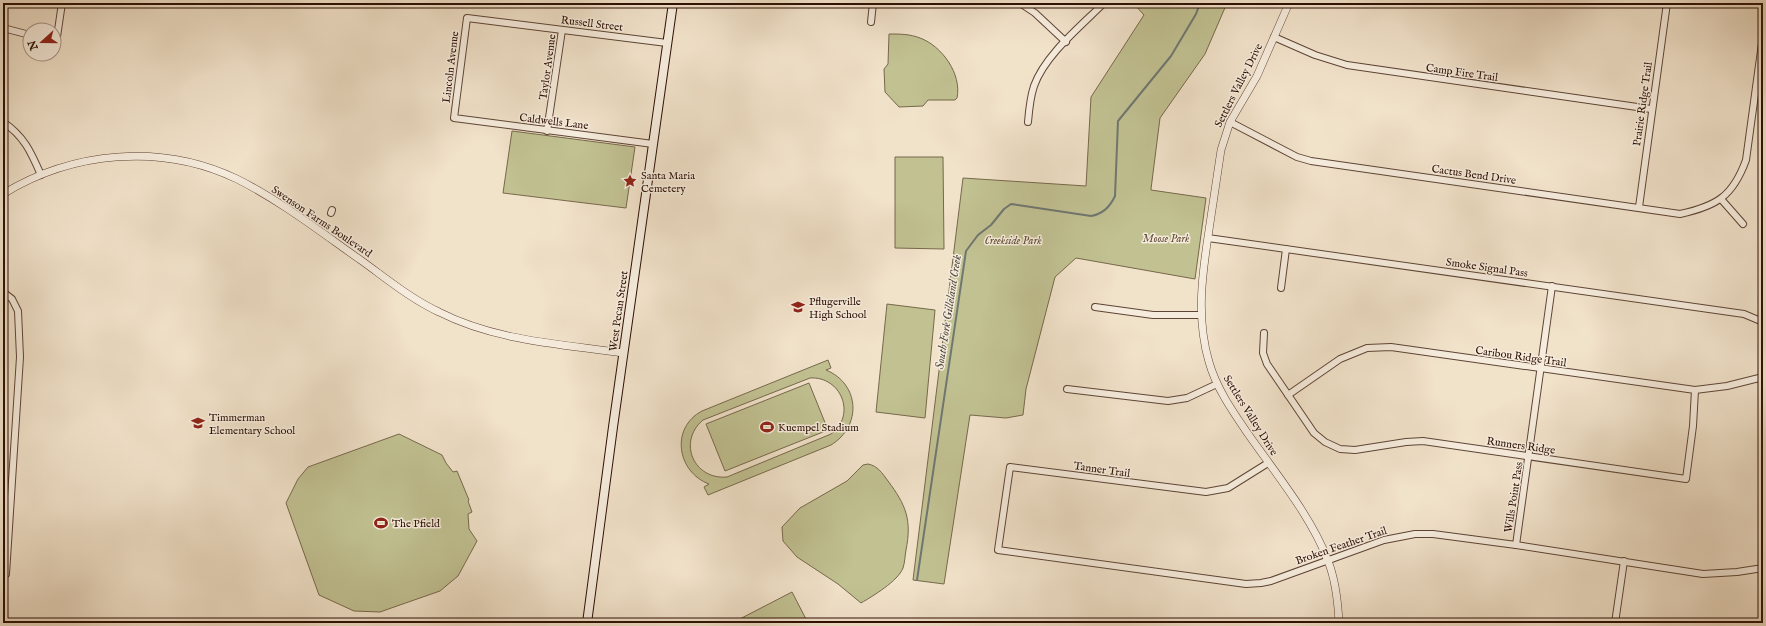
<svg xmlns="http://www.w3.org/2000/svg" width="1766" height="626" font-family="'IM FELL English',serif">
<rect width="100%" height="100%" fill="#f1e2ca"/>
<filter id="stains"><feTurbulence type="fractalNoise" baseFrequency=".005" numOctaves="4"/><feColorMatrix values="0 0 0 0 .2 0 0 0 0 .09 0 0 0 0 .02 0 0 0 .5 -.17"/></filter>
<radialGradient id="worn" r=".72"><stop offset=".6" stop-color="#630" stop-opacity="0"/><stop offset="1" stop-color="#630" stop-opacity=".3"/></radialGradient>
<!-- green -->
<g fill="#c1c192" stroke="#77684b" fill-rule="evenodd">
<path d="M1133 3H1227L1205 54 1160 118 1151 189V190L1206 198 1195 279 1076 258 1055 277 1026 389 1023 415 1006 418 970 415 944 584 913 580 963 178 1086 186 1091 97 1144 15Z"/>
<path d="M889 34C900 34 910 34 920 38 942 46 962 74 957 98L955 100H928L923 106 899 107 885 92 884 69 888 64Z"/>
<path d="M512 131 635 147 626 208 503 193Z"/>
<path d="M895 157H943L944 249 895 248Z"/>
<path d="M887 304 935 310 925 418 876 412Z"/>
<path d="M828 360 831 368 826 370C860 384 862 426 831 445L708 495 704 487 709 484C677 472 670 428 702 411ZM810 378C841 376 857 415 831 434L727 477C694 480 677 442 703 420Z"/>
<path d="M809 383 828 430 725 471 706 424Z"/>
<path d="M399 434 442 455 446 463 453 472 457 471 469 500 468 501 472 512 468 514 469 529 477 541 458 576 440 591 397 606 380 612 354 611 319 595 286 503 298 479 308 467Z"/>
<path d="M868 464C878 466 882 473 888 481 906 505 912 520 906 550 905 555 905 562 903 568 898 581 873 596 861 603L838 584 797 557 783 541 782 527 800 508 847 481 863 465Z"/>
<path d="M792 592 808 623H732Z"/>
</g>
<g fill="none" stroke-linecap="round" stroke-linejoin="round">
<!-- stream -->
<path stroke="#6f7771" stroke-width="2" d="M917 580 966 251 978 235 991 225 1004 209 1011 204 1091 216C1103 214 1110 207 1115 196L1118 121 1171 56 1196 14 1200 3"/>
<!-- minor casing -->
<g stroke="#5e4436" stroke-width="8">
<g id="minor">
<path d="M1020 3 1035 13 1066 42"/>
<path d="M871 22 873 3"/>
<path d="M3 28 30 35"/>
<path d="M1274 37 1315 55 1347 65 1651 109"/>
<path d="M54 39 57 37 62 3"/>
<path d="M3 122C24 136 31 152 41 175"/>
<path d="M1028 122C1029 110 1030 98 1034 86 1045 55 1081 26 1104 3"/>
<path d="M1230 122 1297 157 1311 161 1680 214C1717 206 1733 196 1746 160L1763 36"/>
<path d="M547 131 562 30"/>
<path d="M653 144 454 118 467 18 667 43"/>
<path d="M1721 199 1743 224"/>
<path d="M1639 207 1667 3"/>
<path d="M331 213 332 210"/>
<path d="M1208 238 1744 314 1763 322"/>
<path d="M1281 288 1286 249"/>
<path d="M3 292 12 299 18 311 20 357 6 574 3 573"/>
<path d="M1095 307 1153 315H1200"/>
<path d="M1264 333 1263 353 1267 364 1314 433 1325 442 1340 449 1355 450 1406 442 1423 441 1686 479 1693 426 1695 390"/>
<path d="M1067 389 1168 401 1187 398 1217 384"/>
<path d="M1288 395 1340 359 1367 348 1391 347 1695 390 1727 386 1763 377"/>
<path d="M1268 463 1228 488 1206 492 1010 467 998 550 1246 584 1261 583 1271 581 1384 540 1415 534H1433L1516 545 1703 574 1737 572 1763 568"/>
<path d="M1516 545 1552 286"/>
<path d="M1615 623 1624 561"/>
</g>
</g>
<!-- tertiary casing -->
<g stroke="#5e4436" stroke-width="8">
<g id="tertiary">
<path d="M1289 3 1257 76 1230 122 1221 150C1217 177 1213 204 1209 230 1202 275 1196 318 1209 362 1216 387 1231 409 1246 431 1273 470 1312 517 1328 561 1336 581 1338 602 1339 623"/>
<path d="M3 194C73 151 162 143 237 179 281 201 322 233 362 261 387 279 411 299 439 312 496 341 561 344 623 353"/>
</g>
</g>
<!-- secondary casing -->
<g stroke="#2d0f04" stroke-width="10">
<path id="secondary" d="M587 623 613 427 673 3"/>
</g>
<!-- minor -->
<use href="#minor" stroke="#f6ecdd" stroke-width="6"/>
<!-- tertiary -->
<use href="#tertiary" stroke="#f6ecdd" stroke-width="7"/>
<!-- secondary -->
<use href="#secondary" stroke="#f6ecdd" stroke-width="8"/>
</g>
<!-- icons -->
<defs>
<g id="sight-bare" transform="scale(1.08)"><path d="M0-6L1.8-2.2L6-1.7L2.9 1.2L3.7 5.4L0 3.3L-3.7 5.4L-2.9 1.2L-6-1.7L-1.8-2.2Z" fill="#8f2418" stroke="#f6ecdd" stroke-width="2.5" paint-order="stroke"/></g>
<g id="school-bare" transform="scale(1.08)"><path d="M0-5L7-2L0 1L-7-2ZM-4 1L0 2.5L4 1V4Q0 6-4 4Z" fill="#8f2418" stroke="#f6ecdd" stroke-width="2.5" paint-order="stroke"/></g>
<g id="stadium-bare" transform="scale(1.08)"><path d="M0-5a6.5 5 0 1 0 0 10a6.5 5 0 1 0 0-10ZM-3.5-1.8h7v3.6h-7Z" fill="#8f2418" stroke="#f6ecdd" stroke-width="2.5" paint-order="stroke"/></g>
</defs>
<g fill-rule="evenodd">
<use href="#sight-bare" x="630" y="181"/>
<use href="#school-bare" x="798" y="307"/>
<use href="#school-bare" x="198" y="423"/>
<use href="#stadium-bare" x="767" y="427"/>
<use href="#stadium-bare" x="381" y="523"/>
</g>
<g text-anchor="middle" stroke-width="3" stroke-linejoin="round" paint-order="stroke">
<!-- street labels -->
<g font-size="11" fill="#2d0f04" stroke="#f6ecdd">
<text transform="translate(592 23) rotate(7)" y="4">Russell Street</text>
<text transform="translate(450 67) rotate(-83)" y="4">Lincoln Avenue</text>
<text transform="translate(547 67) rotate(-82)" y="4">Taylor Avenue</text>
<text transform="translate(1462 72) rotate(8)" y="4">Camp Fire Trail</text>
<text transform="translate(1238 85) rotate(-63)" y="4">Settlers Valley Drive</text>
<text transform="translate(1642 104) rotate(-82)" y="4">Prairie Ridge Trail</text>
<text transform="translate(554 121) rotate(7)" y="4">Caldwells Lane</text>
<text transform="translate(1474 174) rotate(8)" y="4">Cactus Bend Drive</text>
<text transform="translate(322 221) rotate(34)" y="4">Swenson Farms Boulevard</text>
<text transform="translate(1487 267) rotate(8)" y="4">Smoke Signal Pass</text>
<text transform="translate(618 311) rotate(-82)" y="4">West Pecan Street</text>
<text transform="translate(1521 356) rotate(8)" y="4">Caribou Ridge Trail</text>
<text transform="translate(1251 415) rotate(58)" y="4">Settlers Valley Drive</text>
<text transform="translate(1521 445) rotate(8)" y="4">Runners Ridge</text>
<text transform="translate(1102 469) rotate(8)" y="4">Tanner Trail</text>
<text transform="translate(1513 497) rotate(-81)" y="4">Wills Point Pass</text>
<text transform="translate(1341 545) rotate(-19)" y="4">Broken Feather Trail</text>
</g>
<!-- poi labels -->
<g font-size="11" fill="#2d0f04" stroke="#f6ecdd" text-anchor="start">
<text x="641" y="179">Santa Maria<tspan x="641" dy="13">Cemetery</tspan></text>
<text x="809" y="305">Pflugerville<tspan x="809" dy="13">High School</tspan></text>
<text x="209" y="421">Timmerman<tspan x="209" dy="13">Elementary School</tspan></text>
<text x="778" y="431">Kuempel Stadium</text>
<text x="392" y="527">The Pfield</text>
</g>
<!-- park labels -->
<g font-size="11" font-style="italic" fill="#614d36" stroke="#f6ecdd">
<text x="1166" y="242">Moose Park</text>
<text x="1013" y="244">Creekside Park</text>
</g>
<!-- water labels -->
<g font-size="12" font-style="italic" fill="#544c43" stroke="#f6ecdd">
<text transform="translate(948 312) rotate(-81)" y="4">South Fork Gilleland Creek</text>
</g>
</g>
<!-- margin -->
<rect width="1766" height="626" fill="none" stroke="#f1e2ca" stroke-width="16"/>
<rect x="4" y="4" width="1758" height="618" fill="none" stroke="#2d0f04" stroke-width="2"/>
<rect x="8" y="8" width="1750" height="610" fill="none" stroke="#2d0f04"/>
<!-- north arrow -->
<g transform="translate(42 42) rotate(249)"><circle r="19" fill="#f6ecdd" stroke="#a69486"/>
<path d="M0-3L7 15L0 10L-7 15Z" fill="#8f2418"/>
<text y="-6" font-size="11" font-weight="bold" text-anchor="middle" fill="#2d0f04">N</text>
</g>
<rect width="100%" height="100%" filter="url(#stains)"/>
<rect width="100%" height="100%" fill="url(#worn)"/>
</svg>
